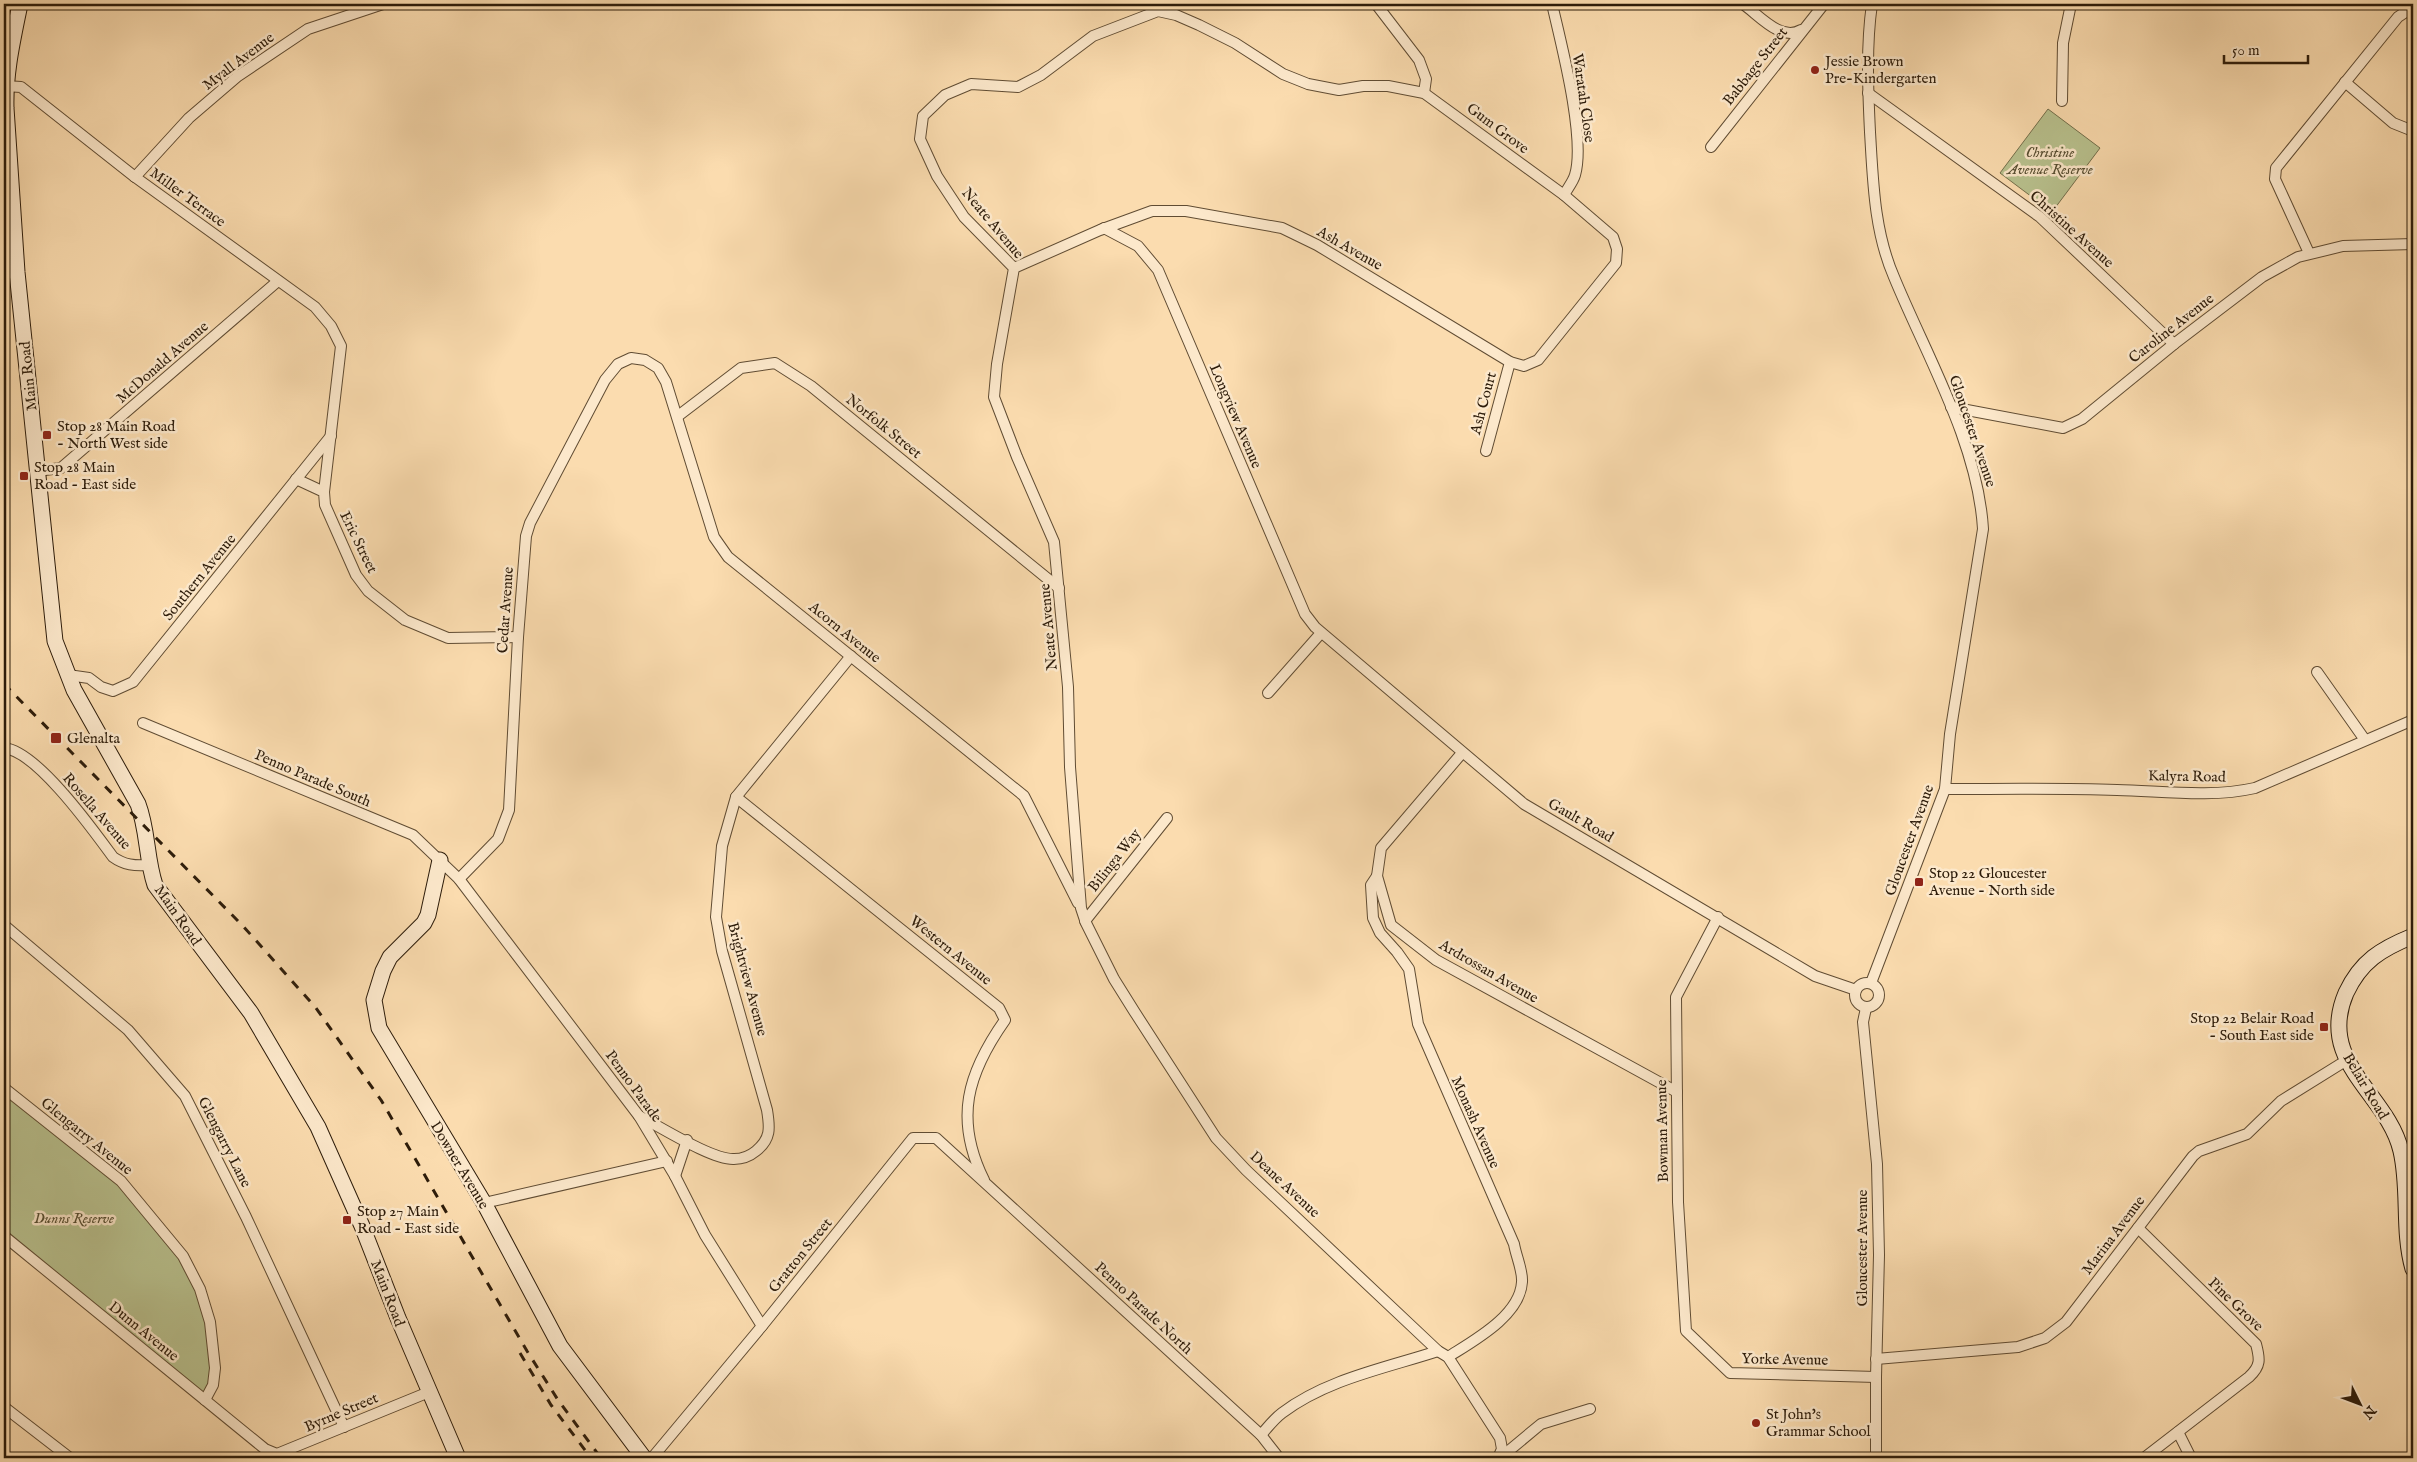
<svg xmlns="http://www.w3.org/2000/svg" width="2417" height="1462" font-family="'IM FELL English',serif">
<rect width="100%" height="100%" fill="#fbdcaf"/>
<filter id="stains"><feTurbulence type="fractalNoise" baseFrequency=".004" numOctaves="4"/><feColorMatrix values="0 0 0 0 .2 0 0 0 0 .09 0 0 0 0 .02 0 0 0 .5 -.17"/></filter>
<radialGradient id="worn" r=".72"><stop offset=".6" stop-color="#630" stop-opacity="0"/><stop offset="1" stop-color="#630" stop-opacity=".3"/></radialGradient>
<!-- green -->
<g fill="#b9c28f" stroke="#736f4c">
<path d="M2048 109 2100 148 2052 212 2000 173Z"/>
<path d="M4 1088 121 1181 183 1256 200 1289 215 1368 205 1400 4 1236Z"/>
</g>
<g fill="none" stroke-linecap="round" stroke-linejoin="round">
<!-- street casing -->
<g stroke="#604c33" stroke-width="12">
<g id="street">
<path d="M1376 4 1419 60 1426 79 1424 93"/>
<path d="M1552 4C1561 43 1586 138 1575 175 1573 182 1567 189 1564 195"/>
<path d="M1743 4C1759 15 1781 42 1801 30"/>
<path d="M2345 82 2393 123 2413 131"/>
<path d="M5 86 21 87 135 177 315 307 331 326 341 346 324 492"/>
<path d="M1868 93 2040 217 2174 344"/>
<path d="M2062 101 2063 43 2071 4"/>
<path d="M1711 147 1824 4"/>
<path d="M135 177 189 118 238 76 308 29 383 4"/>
<path d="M1104 228 1138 246 1158 270 1305 614 1315 627 1524 804 1815 976 1856 990"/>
<path d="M2309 253 2275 179 2276 168 2398 17 2413 7"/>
<path d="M1014 268 1100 230 1152 211H1186L1282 228 1317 245 1510 362 1524 366 1538 360 1616 263 1617 249 1613 237 1564 195 1424 93 1388 86H1363L1339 90 1308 84 1283 74 1235 43 1199 25 1176 15 1158 11 1093 36 1041 75 1018 87 971 84 945 95 923 116 920 139 937 176 964 217 1014 268 997 364 994 397 1017 457 1054 542 1068 687 1070 767 1081 908 1086 923 1114 979 1134 1011 1216 1138 1246 1170 1438 1351 1448 1357 1500 1438 1502 1449 1498 1458"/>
<path d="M4 273 17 272"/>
<path d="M1951 407 2063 428 2082 419 2174 344 2262 277 2298 257 2343 246 2413 244"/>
<path d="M678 416 741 368 775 363 811 386 1059 588"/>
<path d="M1486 451 1510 362"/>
<path d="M37 471 61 468 278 281"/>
<path d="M296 479 324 492 325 505 356 575 368 591 405 620 448 638 518 637"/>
<path d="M2317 672 2365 740"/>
<path d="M68 675 89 678 101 687 113 691 133 682 331 436"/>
<path d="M1268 693 1321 633"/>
<path d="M143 723 413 835 459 879 639 1116 675 1176 705 1235 762 1326"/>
<path d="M4 748C37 751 93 830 113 857 124 865 135 866 148 865"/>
<path d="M1462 753 1381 848 1377 876 1391 925 1436 960 1677 1092"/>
<path d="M1945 789C2002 789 2060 788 2117 790 2162 791 2211 798 2255 788L2413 720"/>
<path d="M736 797 999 1008 1005 1020C967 1074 954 1119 984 1180"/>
<path d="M1377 876 1371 885 1373 918 1380 933 1397 952 1409 969 1418 1024 1514 1244C1516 1256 1523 1271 1522 1282 1520 1316 1473 1341 1448 1357"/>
<path d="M459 879 498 839 509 810 518 637 526 536 530 523 605 380 618 364 631 358 645 360 658 368 666 382 714 537 728 557 1024 796 1078 903"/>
<path d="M1718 917 1676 997 1678 1202 1686 1331 1730 1373 1876 1377"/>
<path d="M1085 921 1167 818"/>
<path d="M4 925 128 1030 185 1096 246 1217 344 1427"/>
<circle cx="1867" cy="995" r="12"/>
<path d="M1871 983 1945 789 1950 734 1983 529C1978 443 1926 355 1894 277 1874 231 1873 181 1870 132 1868 90 1866 45 1872 4"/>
<path d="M1866 1008 1863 1022 1877 1164 1879 1255 1876 1377V1458"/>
<path d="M4 1088 121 1181 183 1256 200 1289 210 1322 215 1368 213 1385 205 1400"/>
<path d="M639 1116C661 1127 712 1160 734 1159 742 1159 750 1156 756 1151 771 1139 770 1128 767 1110L722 951 716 917 722 846 736 797 851 656"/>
<path d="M675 1176 687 1140"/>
<path d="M484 1203 667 1161"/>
<path d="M2138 1228 2256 1344C2260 1359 2261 1366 2249 1377L2144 1458"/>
<path d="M4 1236 265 1449 277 1454 429 1392"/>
<path d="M1876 1359 2018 1347 2045 1338 2066 1322 2193 1156 2199 1151 2247 1134 2281 1101 2347 1060"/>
<path d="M4 1407 70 1458"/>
<path d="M2178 1432 2191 1458"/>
<path d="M1261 1435C1267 1428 1274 1419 1282 1413 1327 1379 1386 1368 1438 1351"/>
<path d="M652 1458 762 1326 913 1138H936L1261 1435 1279 1458"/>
<path d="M1500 1458 1541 1424 1590 1409"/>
</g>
</g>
<!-- secondary casing -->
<g stroke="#2d1c0a" stroke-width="17">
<g id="secondary">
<path d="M20 4C13 39 5 72 6 108L17 272 55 641 74 690 138 804C148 830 146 858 155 885L251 1013 318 1127 362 1226 398 1318 458 1458"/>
<path d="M440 860 428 915 424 923 390 957 383 971 374 1000 379 1028 484 1203 560 1346 644 1458"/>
<path d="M2413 936C2381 949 2361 961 2346 993 2316 1063 2388 1094 2401 1151 2410 1190 2402 1230 2413 1269"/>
</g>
</g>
<!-- street -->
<use href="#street" stroke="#fce8cb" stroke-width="10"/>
<!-- secondary -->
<use href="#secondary" stroke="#fce8cb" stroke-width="15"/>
<!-- rail -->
<g stroke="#2d1c0a" stroke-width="3" stroke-dasharray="9 9" stroke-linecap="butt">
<path d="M4 684 243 926 316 1008 381 1100 527 1351 558 1400 601 1458"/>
<path d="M520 1353 551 1405 591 1458"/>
</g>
</g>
<!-- markers -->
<g fill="#8f2418" stroke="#fce8cb" stroke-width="2">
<circle cx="1815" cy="70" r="5"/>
<rect x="42" y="430" width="10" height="10" rx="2.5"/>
<rect x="19" y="471" width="10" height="10" rx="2.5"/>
<rect x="50" y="732" width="12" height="12" rx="2.5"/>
<rect x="1914" y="877" width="10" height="10" rx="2.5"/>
<rect x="2319" y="1022" width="10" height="10" rx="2.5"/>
<rect x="342" y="1215" width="10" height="10" rx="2.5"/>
<circle cx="1756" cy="1423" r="5"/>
</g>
<g text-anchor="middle" stroke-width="5" stroke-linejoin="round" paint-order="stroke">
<!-- street labels -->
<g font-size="15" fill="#2d1c0a" stroke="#fce8cb">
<text transform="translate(238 61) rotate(-37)" y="5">Myall Avenue</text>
<text transform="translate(1755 66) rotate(-52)" y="5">Babbage Street</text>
<text transform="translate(1584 98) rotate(82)" y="5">Waratah Close</text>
<text transform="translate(1498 128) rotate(37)" y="5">Gum Grove</text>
<text transform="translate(188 197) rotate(36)" y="5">Miller Terrace</text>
<text transform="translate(993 223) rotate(50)" y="5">Neate Avenue</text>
<text transform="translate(2072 229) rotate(42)" y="5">Christine Avenue</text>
<text transform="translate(1350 248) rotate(30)" y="5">Ash Avenue</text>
<text transform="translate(2171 328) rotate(-38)" y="5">Caroline Avenue</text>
<text transform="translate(162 362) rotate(-41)" y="5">McDonald Avenue</text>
<text transform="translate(28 376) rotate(-96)" y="5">Main Road</text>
<text transform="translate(1483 403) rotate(-75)" y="5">Ash Court</text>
<text transform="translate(1236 416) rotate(67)" y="5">Longview Avenue</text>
<text transform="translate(884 426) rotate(39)" y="5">Norfolk Street</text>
<text transform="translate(1973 431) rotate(71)" y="5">Gloucester Avenue</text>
<text transform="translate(359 542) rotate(64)" y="5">Eric Street</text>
<text transform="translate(199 577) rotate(-51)" y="5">Southern Avenue</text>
<text transform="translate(505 610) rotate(-86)" y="5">Cedar Avenue</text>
<text transform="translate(1048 627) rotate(-95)" y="5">Neate Avenue</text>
<text transform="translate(845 632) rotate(39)" y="5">Acorn Avenue</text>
<text transform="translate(2187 776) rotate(1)" y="5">Kalyra Road</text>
<text transform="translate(313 778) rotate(23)" y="5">Penno Parade South</text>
<text transform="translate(97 811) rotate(49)" y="5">Rosella Avenue</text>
<text transform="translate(1581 820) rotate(30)" y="5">Gault Road</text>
<text transform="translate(1909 840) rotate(-70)" y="5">Gloucester Avenue</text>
<text transform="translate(1114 860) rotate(-52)" y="5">Bilinga Way</text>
<text transform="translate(178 915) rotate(55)" y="5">Main Road</text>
<text transform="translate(951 950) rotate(39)" y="5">Western Avenue</text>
<text transform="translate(1489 971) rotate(30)" y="5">Ardrossan Avenue</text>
<text transform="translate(748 979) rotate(75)" y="5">Brightview Avenue</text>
<text transform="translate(634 1086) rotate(54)" y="5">Penno Parade</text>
<text transform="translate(2366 1086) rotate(59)" y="5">Belair Road</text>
<text transform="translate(1476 1122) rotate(66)" y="5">Monash Avenue</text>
<text transform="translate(1662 1131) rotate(-91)" y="5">Bowman Avenue</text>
<text transform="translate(87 1136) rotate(39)" y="5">Glengarry Avenue</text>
<text transform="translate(225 1142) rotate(63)" y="5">Glengarry Lane</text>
<text transform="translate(460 1165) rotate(59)" y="5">Downer Avenue</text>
<text transform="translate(1285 1184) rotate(43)" y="5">Deane Avenue</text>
<text transform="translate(2113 1235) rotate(-53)" y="5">Marina Avenue</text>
<text transform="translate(1862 1248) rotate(-90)" y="5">Gloucester Avenue</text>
<text transform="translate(800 1255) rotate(-51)" y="5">Gratton Street</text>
<text transform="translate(388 1293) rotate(69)" y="5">Main Road</text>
<text transform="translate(2236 1304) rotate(44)" y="5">Pine Grove</text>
<text transform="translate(1144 1308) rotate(43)" y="5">Penno Parade North</text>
<text transform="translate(144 1331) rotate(39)" y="5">Dunn Avenue</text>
<text transform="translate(1785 1359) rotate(1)" y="5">Yorke Avenue</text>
<text transform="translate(341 1412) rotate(-23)" y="5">Byrne Street</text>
</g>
<!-- poi labels -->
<g font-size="15" fill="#2d1c0a" stroke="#fce8cb" text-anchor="start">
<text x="1825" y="66">Jessie Brown<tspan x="1825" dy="17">Pre-Kindergarten</tspan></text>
<text x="57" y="431">Stop 28 Main Road<tspan x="57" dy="17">- North West side</tspan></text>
<text x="34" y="472">Stop 28 Main<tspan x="34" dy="17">Road - East side</tspan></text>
<text x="67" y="743">Glenalta</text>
<text x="1929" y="878">Stop 22 Gloucester<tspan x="1929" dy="17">Avenue - North side</tspan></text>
<text x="2314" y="1023" text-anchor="end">Stop 22 Belair Road<tspan x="2314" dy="17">- South East side</tspan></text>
<text x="357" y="1216">Stop 27 Main<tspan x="357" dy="17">Road - East side</tspan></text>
<text x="1766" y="1419">St John's<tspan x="1766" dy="17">Grammar School</tspan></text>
</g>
<!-- park labels -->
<g font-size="15" font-style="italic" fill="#574e32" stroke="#fce8cb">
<text x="2050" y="157">Christine<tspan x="2050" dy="17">Avenue Reserve</tspan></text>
<text x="74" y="1223">Dunns Reserve</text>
</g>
</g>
<!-- margin -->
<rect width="2417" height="1462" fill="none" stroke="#fbdcaf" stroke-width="20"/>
<rect x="5" y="5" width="2407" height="1452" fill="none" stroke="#2d1c0a" stroke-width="2.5"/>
<rect x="10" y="10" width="2397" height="1442" fill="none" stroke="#2d1c0a"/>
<!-- north arrow -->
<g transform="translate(2360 1404) rotate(132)" stroke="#fce8cb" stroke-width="4" paint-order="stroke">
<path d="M0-4L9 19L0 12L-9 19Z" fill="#2d1c0a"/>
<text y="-8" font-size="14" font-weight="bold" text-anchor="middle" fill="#2d1c0a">N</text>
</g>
<!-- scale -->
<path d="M2224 55v8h84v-8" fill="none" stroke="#2d1c0a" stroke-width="2.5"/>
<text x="2232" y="55" font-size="15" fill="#2d1c0a" stroke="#fce8cb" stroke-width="4" paint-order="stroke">50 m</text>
<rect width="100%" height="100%" filter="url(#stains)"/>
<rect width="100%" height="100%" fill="url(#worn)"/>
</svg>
